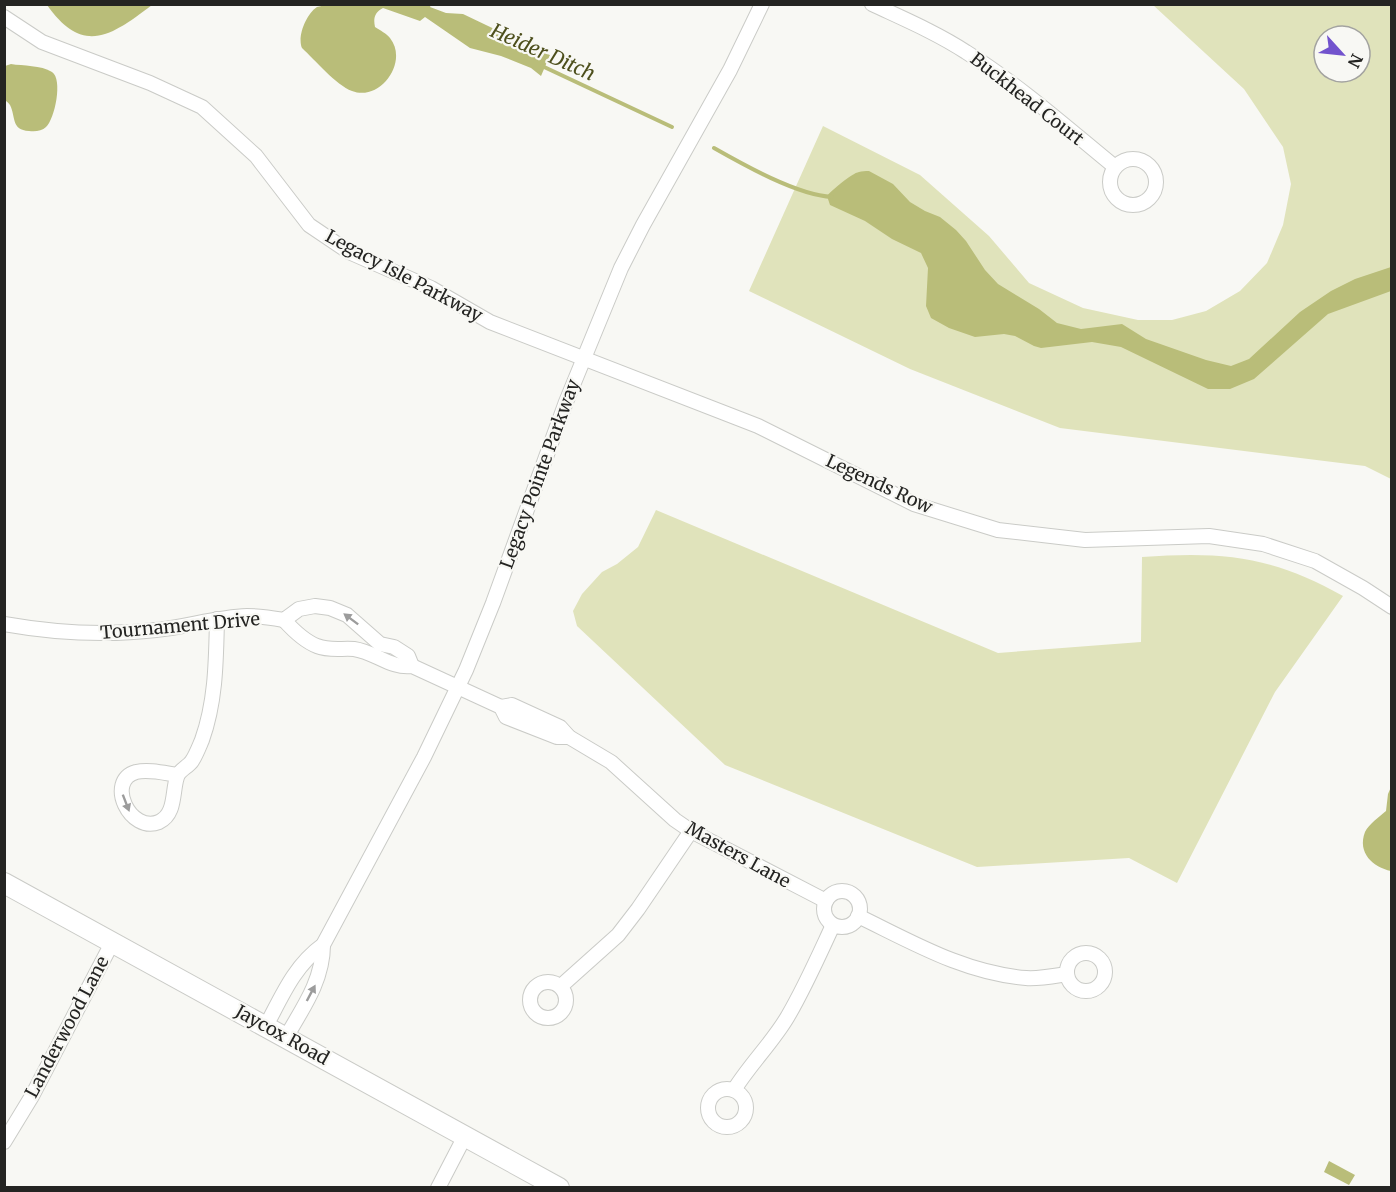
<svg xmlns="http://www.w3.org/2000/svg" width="1396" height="1192" font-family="Merriweather,serif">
<rect width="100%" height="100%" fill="#f8f8f4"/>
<!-- green -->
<g fill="#e0e3bb" fill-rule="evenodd">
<path d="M1153 5H1391V479L1365 466 1060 428 910 369 749 291 823 126 920 175 989 236 1029 283 1083 308 1138 320H1172L1206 311 1240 291 1267 263 1283 225 1291 184 1283 147 1244 89ZM1324 36H1360V72H1324Z"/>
<path d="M656 510 998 653 1141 642 1142 557C1222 551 1272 556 1343 596L1275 692 1177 883 1129 858 977 867 725 765 577 626 573 611 582 594 602 572 617 564 638 547Z"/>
</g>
<!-- water -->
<g fill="#b9bd79">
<path d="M47 5H152C111 36 83 56 47 5Z"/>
<path d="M326 5H431L430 7 446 13 463 14 509 36 529 48 550 55 541 76 531 68 501 56 470 48 425 17 420 21 383 8C375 12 373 18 375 27 380 30 387 34 390 38 409 62 380 102 352 91 336 85 315 60 302 48 297 37 306 14 317 7 320 6 323 6 326 5Z"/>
<path d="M11 64C23 66 41 65 52 72 63 79 55 119 46 127 42 131 35 132 29 131 11 130 16 117 10 105 8 102 5 101 4 98 2 89 4 75 5 66Z"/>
<path d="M869 171 893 184 910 202 925 211 940 217 956 230 966 241 985 270 998 284 1039 309 1057 323 1081 329 1122 324 1146 339 1206 360 1231 366 1249 359 1300 312 1331 291 1355 279 1391 267V291L1328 314 1254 379 1230 389H1208L1121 347 1092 342 1041 348 1034 346 1015 336 1004 334 975 337 949 328 931 318 926 306 928 268 921 253 892 239 865 221 830 205 827 196C831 191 852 173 859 172 862 171 865 171 869 171Z"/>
<path d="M1391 787H1392L1391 871C1373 867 1357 853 1365 832 1369 824 1379 817 1386 811L1388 794Z"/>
<path d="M1329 1161 1355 1175 1349 1185 1324 1172Z"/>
</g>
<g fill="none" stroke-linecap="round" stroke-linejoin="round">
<!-- stream -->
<g stroke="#b9bd79" stroke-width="4">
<path d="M542 66 672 127"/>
<path d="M714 148C744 165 797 195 832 197"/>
</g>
<!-- street casing -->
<g stroke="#cacbc7" stroke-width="16">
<g id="street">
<path d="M872 4C904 19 937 33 966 52 1019 85 1066 127 1115 167"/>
<path d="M4 17 42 42 150 83 202 107 256 156 309 225 349 252 431 288 490 322 758 426 914 504 998 530 1085 540 1209 536 1263 544 1315 561 1363 588 1392 607"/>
<circle cx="1133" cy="182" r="23"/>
<path d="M284 620C293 630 304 641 317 646 329 651 342 648 354 649 375 652 391 669 412 666L501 707 506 717 557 737H569"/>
<path d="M4 624C55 633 105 636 156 630 187 627 216 617 247 616 259 616 272 618 284 620L299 609 315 606 330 608 347 615 380 644 394 647 408 656 412 666"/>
<path d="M501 707 512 705 560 727 569 737 611 762 675 820 691 831 826 901"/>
<path d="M177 775C164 773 149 769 136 772 105 781 130 834 159 822 176 814 172 792 177 777 179 770 188 767 192 761 196 755 199 747 202 740 216 701 216 660 217 619"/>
<circle cx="842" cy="909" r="18"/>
<path d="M858 916C912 942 964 973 1026 978 1039 979 1054 976 1067 974"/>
<circle cx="1086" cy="972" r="19"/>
<circle cx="548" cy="1000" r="18"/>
<path d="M561 986 618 935 638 909 691 831"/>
<path d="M266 1026C282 996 294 966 323 945L424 757 466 670 493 603 566 402 621 268 643 225 730 70 762 4"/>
<path d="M286 1037C303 1008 323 980 323 945"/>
<circle cx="727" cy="1108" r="19"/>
<path d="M734 1090C750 1064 773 1042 788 1016 805 987 819 955 833 925"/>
<path d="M4 1142 32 1096 112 943"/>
<path d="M438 1188 465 1136"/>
</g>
</g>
<!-- secondary casing -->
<g stroke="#cacbc7" stroke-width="22">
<path id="secondary" d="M4 883 559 1188"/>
</g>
<!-- street -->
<use href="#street" stroke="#fff" stroke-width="14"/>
<!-- secondary -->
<use href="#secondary" stroke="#fff" stroke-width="20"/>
</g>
<!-- one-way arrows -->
<defs><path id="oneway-solid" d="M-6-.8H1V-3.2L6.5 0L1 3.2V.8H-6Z" transform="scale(1.5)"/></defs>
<g fill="#9c9c9c">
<use href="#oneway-solid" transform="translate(351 619) rotate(-143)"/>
<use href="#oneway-solid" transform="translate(126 803) rotate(69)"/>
<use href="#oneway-solid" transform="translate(311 993) rotate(-62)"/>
</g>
<g text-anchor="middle" stroke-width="4.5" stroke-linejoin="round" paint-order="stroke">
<!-- street labels -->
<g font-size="18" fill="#242422" stroke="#f8f8f4">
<text transform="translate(1027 99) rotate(38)" y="6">Buckhead Court</text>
<text transform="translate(404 276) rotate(28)" y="6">Legacy Isle Parkway</text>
<text transform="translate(540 474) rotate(-70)" y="6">Legacy Pointe Parkway</text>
<text transform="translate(879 484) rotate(25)" y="6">Legends Row</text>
<text transform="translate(180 626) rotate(-5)" y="6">Tournament Drive</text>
<text transform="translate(738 855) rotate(29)" y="6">Masters Lane</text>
<text transform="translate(67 1027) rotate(-62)" y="6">Landerwood Lane</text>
<text transform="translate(282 1035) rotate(29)" y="6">Jaycox Road</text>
</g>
<!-- water labels -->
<g font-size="20" font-style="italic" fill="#4d4f1c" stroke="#f8f8f4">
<text transform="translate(543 52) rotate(24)" y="7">Heider Ditch</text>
</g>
</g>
<!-- border -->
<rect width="1396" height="1192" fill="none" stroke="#242422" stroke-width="12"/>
<!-- north arrow -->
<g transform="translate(1342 54) rotate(117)"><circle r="28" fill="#f8f8f4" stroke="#a3a3a0" stroke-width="1.5"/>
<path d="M0-4.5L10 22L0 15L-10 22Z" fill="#7253cd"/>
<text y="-9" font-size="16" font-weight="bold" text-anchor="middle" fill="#242422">N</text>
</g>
</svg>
